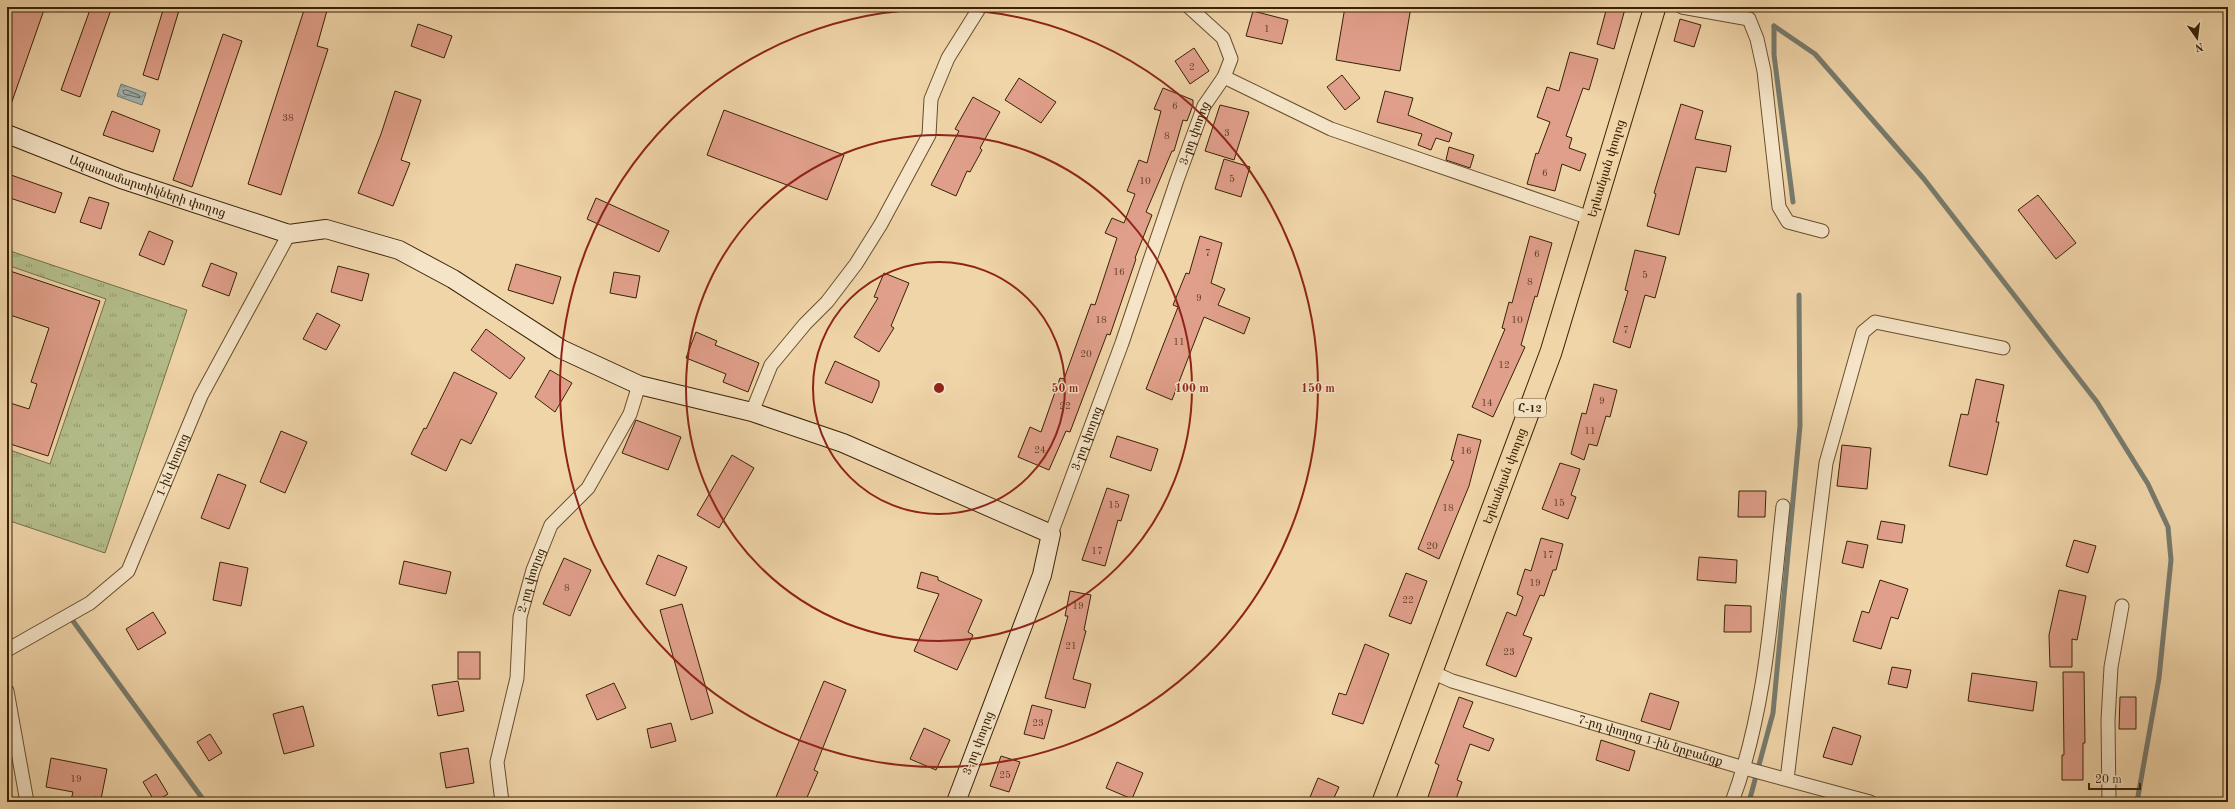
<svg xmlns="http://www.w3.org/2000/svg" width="2235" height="809" font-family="'Old Standard TT','Noto Serif Armenian',serif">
<defs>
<pattern id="grass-tufts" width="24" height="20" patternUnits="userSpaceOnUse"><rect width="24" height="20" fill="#b4be8c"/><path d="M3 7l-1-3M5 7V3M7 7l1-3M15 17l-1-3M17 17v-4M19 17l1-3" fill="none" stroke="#939a70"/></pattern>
<pattern id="water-waves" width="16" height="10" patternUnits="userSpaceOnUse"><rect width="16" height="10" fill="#a0b6b4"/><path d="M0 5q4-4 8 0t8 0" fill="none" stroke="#839490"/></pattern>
</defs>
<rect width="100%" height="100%" fill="#f0d5a9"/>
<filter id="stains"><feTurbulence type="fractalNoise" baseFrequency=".005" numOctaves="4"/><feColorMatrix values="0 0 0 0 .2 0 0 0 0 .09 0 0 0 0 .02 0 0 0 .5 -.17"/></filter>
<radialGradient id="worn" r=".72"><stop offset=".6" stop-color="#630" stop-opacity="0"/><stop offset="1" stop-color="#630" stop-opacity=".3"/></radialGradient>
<!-- grass -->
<path fill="url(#grass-tufts)" stroke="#767048" d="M7 250 187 310 105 553 7 520V449L50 464 106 299 7 265Z"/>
<!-- water -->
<path fill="url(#water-waves)" stroke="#777b6e" d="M121 84 146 93 142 105 117 96Z"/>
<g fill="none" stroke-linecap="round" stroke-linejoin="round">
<!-- shore -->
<path stroke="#6c6c5c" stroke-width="1" d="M126 90 139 95 140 98 124 94 123 91Z"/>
<!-- stream -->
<g stroke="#777b6e" stroke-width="5">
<path d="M1774 26 1815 54 1924 179 2097 402 2148 484 2168 527 2171 560 2159 678 2137 802"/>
<path d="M1774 26V55L1793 202"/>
<path d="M73 621 205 802"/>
<path d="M1749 802 1773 713 1800 426 1799 295"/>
</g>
</g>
<!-- building -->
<g fill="#e09f8a" stroke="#392205">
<path d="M11 7H45L9 110H7V17Z"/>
<path d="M91 7H112L80 97 61 90Z"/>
<path d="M164 7H180L158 80 143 75Z"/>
<path d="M305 7H328L317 46 328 49 281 195 248 184Z"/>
<path d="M1345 7H1411L1400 71 1336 60Z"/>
<path d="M1607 7 1625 9 1614 49 1597 44Z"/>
<path d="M1253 11 1288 20 1282 44 1246 36Z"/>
<path d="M1680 19 1701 25 1694 47 1674 41Z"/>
<path d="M418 24 452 36 444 58 411 46Z"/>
<path d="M223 34 242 41 192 187 173 180Z"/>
<path d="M1194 48 1209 71 1190 84 1175 61Z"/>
<path d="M1570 52 1598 59 1589 90 1583 88 1566 136 1572 138 1569 148 1586 154 1580 171 1562 164 1555 191 1527 184 1536 153 1538 154 1550 122 1537 117 1547 87 1559 91Z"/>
<path d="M1342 75 1360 98 1345 110 1327 87Z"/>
<path d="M1019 78 1056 102 1041 123 1005 100Z"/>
<path d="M1163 88 1193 100V105L1187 121 1183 120 1174 151H1172L1146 212 1152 215 1135 258 1136 259 1110 335 1107 334 1070 432 1066 431 1049 470 1018 457 1030 427 1041 432 1060 378 1064 379 1091 304 1095 305 1117 238 1105 233 1112 218 1124 223 1135 194 1127 191 1139 160 1147 163 1161 111 1154 109Z"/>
<path d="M395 91 421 100 401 160 410 163 393 206 358 193 381 134Z"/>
<path d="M1385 91 1413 98 1408 115 1452 133 1449 142 1436 138 1431 150 1418 145 1422 134 1377 122Z"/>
<path d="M973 97 1000 112 980 148 982 150 970 172 967 171 956 196 931 185 959 131 955 129Z"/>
<path d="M1681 104 1703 111 1695 139 1731 146 1726 172 1696 167 1679 235 1647 226 1656 194 1654 193Z"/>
<path d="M1220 105 1249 112 1234 160 1205 151Z"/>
<path d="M724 110 844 155 827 200 707 155Z"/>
<path d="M112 111 160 130 153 152 103 135Z"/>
<path d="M1449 147 1474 155 1470 168 1446 160Z"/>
<path d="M1224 159 1250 167 1241 197 1215 189Z"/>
<path d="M11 175 62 193 55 213 7 197V187Z"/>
<path d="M2038 195 2076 243 2056 259 2018 210Z"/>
<path d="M89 197 109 203 101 229 80 222Z"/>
<path d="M596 198 669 231 659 252 587 219Z"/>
<path d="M149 231 173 241 164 265 139 255Z"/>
<path d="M1200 236 1222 243 1211 283 1225 289 1218 305 1250 318 1244 334 1204 317 1172 400 1146 389 1178 307 1173 305 1186 273 1189 274Z"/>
<path d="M1530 236 1552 243 1537 297 1535 296 1521 345 1525 347 1493 417 1472 407 1505 329 1502 328 1509 302 1512 303Z"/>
<path d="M1635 250 1666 257 1655 298 1645 295 1630 348 1613 342 1628 291 1625 290Z"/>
<path d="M211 263 237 273 229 296 202 286Z"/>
<path d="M516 264 561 277 553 304 508 290Z"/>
<path d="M338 266 369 274 362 301 331 292Z"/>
<path d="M7 270 100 301 48 456 7 443V402L29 409 37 384 31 382 49 328 7 314Z"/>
<path d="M614 272 640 276 636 298 610 293Z"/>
<path d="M884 273 909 283 891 326 894 328 879 352 854 337 878 298 874 297Z"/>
<path d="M317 313 340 325 326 350 303 339Z"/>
<path d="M486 329 525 358 510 379 471 350Z"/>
<path d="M696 332 717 341 715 345 759 363 748 392 723 382 726 374 686 358Z"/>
<path d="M835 361 879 381V386L872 403 825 383Z"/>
<path d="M550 370 572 383 555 412 535 397Z"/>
<path d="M454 372 497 393 471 444 461 439 446 471 411 454 424 428 426 429Z"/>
<path d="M1976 379 2004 385 1996 422H1999L1987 475 1949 466 1961 414 1968 415Z"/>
<path d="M1594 384 1617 390 1610 417 1606 416 1597 446 1589 444 1584 460 1571 454 1582 413 1586 414Z"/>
<path d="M636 420 681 437 668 470 622 453Z"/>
<path d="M281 431 307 442 285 493 260 482Z"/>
<path d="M1458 434 1481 440 1469 486 1439 559 1418 549 1454 461 1451 460Z"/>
<path d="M1117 436 1158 449 1151 471 1110 457Z"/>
<path d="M1842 445 1871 448 1867 489 1837 486Z"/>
<path d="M732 455 754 468 719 528 697 515Z"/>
<path d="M1560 463 1580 469 1571 495 1576 497 1568 519 1542 509Z"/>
<path d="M218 474 246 485 229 529 201 518Z"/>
<path d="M1107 488 1129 495 1121 521 1118 520 1105 566 1082 560Z"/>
<path d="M1739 491H1766L1765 517H1738Z"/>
<path d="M1881 521 1905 525 1902 543 1877 539Z"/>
<path d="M1541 538 1563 544 1556 570H1553L1544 596 1540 595 1523 635 1532 638 1516 677 1486 665 1507 612 1516 616 1523 597 1517 594 1525 569 1531 571Z"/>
<path d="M2074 540 2096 546 2088 573 2066 566Z"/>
<path d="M1847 541 1868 545 1863 568 1842 563Z"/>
<path d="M658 555 687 567 675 596 646 584Z"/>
<path d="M1699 557 1737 560 1736 583 1697 580Z"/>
<path d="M564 558 591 570 570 616 543 604Z"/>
<path d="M404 561 451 572 446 594 399 584Z"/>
<path d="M220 562 248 568 241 606 213 600Z"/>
<path d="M921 572 938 577V580L982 600 968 632 973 635 957 670 914 651 939 594 917 588Z"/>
<path d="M1406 573 1427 581 1411 624 1389 616Z"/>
<path d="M1880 580 1908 589 1898 619 1891 617 1881 649 1853 641 1862 611 1869 613Z"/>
<path d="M2059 590 2086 596 2077 640 2072 639V667H2050L2049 635Z"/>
<path d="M1070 591 1091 595 1084 630 1086 631 1073 679 1091 684 1085 708 1045 698 1068 616H1065Z"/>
<path d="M682 604 713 713 691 720 660 610Z"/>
<path d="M1725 605 1751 606V632H1724Z"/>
<path d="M153 612 166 633 138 650 126 629Z"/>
<path d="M1365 644 1389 654 1363 724 1332 714 1339 693 1346 695Z"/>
<rect x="458" y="652" width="22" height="27"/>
<path d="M1892 667 1911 670 1907 688 1888 684Z"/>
<path d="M2063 672H2084L2085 743H2083V780H2062V755H2064Z"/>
<path d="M1972 673 2037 682 2033 711 1968 701Z"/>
<path d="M458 681 464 711 438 716 432 685Z"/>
<path d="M824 681 846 690 814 770 818 772 805 802H774Z"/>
<path d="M614 683 626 708 597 720 586 695Z"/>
<path d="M1650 693 1679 702 1670 730 1641 721Z"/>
<path d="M1459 697 1473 702 1463 727 1494 739 1489 751 1470 744 1457 780 1462 782 1455 802H1441L1428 797 1439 765 1435 763Z"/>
<path d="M2120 697H2136V729H2119Z"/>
<path d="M1032 705 1052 710 1044 739 1024 734Z"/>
<path d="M303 706 314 746 284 754 273 714Z"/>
<path d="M671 723 676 741 651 748 647 729Z"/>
<path d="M1833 727 1861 736 1852 765 1823 757Z"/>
<path d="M924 728 950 740 936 770 910 759Z"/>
<path d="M210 734 222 753 209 761 197 742Z"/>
<path d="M1601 740 1635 751 1629 771 1596 760Z"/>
<path d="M468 748 474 783 446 788 440 753Z"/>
<path d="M1001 756 1020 762 1009 792 990 786Z"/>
<path d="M51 758 107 769 101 799 95 797 94 802 71 800 73 792 46 787Z"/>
<path d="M1117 762 1143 773 1132 799 1106 788Z"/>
<path d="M156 774 168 794 155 802 143 782Z"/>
<path d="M1318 778 1339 787 1332 802H1308Z"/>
</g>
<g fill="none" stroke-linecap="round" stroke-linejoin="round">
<!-- street casing -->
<g stroke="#674f2e" stroke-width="15">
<g id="street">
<path d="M1682 7 1749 19 1757 39 1764 71 1779 207 1788 222 1822 231"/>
<path d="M1224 77 1331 129 1593 219"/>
<path d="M752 412 771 365 805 324 827 302 856 264 881 224 929 135 931 99 948 58 980 7"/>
<path id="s1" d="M1051 534 1122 343 1177 180 1204 106 1224 77 1231 59 1223 38 1189 7"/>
<path id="s2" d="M7 650 90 603 128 571 201 396 289 234"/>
<path id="s3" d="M1432 672 1452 681 1744 768 1870 802"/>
<path d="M7 691 27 802"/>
<path d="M1787 779 1826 463 1863 332 1875 322 2003 348"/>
<path id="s4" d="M502 802 497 762 517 678 520 617 533 570 551 525 588 488 630 414 639 385"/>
<path d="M1732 802C1767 708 1772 604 1783 506"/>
<path d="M2109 802 2108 720 2111 667 2122 606"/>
</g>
</g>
<!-- secondary casing -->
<g stroke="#392205" stroke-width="20">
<g id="secondary">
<path id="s5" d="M7 134 121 179 289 234 326 229 399 250 453 279 561 349 639 385 752 412 843 443 1051 534 1042 575 956 802"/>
</g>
</g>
<!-- primary casing -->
<g stroke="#392205" stroke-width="23">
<g id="primary">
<path id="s6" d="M1383 802 1551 352 1655 7"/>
</g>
</g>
<!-- street -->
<use href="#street" stroke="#f5e4c7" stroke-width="13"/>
<!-- secondary -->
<use href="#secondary" stroke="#f5e4c7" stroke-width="18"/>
<!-- primary -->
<use href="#primary" stroke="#f0d5a9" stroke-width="21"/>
</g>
<!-- distance rings -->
<g fill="none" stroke="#8f2418" stroke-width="2">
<circle cx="939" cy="388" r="126"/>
<circle cx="939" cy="388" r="253"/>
<circle cx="939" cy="388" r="379"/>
</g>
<g text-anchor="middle" stroke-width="3" stroke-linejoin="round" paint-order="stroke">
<!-- number labels -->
<g font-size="10" fill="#634126">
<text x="1267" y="32">1</text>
<text x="1192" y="70">2</text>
<text x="1175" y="109">6</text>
<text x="288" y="121">38</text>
<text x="1227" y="136">3</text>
<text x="1167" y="139">8</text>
<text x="1545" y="176">6</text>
<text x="1232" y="182">5</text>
<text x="1145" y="184">10</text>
<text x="1208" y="256">7</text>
<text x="1537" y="257">6</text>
<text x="1119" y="275">16</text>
<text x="1645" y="278">5</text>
<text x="1530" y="285">8</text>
<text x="1199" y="301">9</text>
<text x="1101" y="323">18</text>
<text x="1517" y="323">10</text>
<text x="1626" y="333">7</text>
<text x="1179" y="345">11</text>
<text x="1086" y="357">20</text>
<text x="1504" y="368">12</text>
<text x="1602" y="404">9</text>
<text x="1487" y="406">14</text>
<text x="1065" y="409">22</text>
<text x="1590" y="434">11</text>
<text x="1040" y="453">24</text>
<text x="1466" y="454">16</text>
<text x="1559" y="506">15</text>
<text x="1114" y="508">15</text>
<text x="1448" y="511">18</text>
<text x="1432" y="549">20</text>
<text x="1097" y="554">17</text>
<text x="1548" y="558">17</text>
<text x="1535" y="586">19</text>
<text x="567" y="591">8</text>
<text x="1408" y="603">22</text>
<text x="1078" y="609">19</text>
<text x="1071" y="649">21</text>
<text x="1509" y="655">23</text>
<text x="1038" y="726">23</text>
<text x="1005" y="778">25</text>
<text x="76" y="782">19</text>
</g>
<!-- shield labels -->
<rect fill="#f5e4c7" stroke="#715c3f" stroke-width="1" x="1514" y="399" width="32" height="18" rx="3"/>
<g font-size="11" font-weight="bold" fill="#392205">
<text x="1530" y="412">Հ-12</text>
</g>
<!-- street labels -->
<g font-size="12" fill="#392205" stroke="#f5e4c7">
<text dy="4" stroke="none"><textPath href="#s1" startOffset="426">3-րդ փողոց</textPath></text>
<text dy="4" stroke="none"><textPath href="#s6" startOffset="672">Երևանյան փողոց</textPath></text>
<text dy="4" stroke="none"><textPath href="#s5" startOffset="150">Ազատամարտիկների փողոց</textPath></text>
<text dy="4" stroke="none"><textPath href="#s1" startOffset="102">3-րդ փողոց</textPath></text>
<text dy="4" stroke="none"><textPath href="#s2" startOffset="260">1-ին փողոց</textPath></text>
<text dy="4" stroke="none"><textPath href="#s6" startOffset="348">Երևանյան փողոց</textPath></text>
<text dy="4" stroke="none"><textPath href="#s4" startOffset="226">2-րդ փողոց</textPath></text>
<text dy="4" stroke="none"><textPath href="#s3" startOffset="229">7-րդ փողոց 1-ին նրբանցք</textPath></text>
<text transform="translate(978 743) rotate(-69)" y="4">3-րդ փողոց</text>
</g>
</g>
<circle cx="939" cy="388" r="6" fill="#8f2418" stroke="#f5e4c7" stroke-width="2"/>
<g font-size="12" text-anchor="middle" font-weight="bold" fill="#8f2418" stroke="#f5e4c7" stroke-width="3" stroke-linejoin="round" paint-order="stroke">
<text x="1065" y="392">50 m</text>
<text x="1192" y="392">100 m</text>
<text x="1318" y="392">150 m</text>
</g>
<!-- margin -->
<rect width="2235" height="809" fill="none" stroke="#f0d5a9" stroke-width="24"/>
<rect x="8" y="8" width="2219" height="793" fill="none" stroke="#392205" stroke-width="2"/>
<rect x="12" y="12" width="2211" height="785" fill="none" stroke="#392205"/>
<!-- north arrow -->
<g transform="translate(2197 38) rotate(166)" stroke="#f5e4c7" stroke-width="3" paint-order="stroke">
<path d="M0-3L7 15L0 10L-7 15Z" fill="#392205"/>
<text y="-6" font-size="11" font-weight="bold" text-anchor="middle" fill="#392205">N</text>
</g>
<!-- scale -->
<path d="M2089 783v6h51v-6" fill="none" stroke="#392205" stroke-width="2"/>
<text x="2095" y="783" font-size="12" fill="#392205" stroke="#f5e4c7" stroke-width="3" paint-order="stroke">20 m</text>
<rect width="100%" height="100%" filter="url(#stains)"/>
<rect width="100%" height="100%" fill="url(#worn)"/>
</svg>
